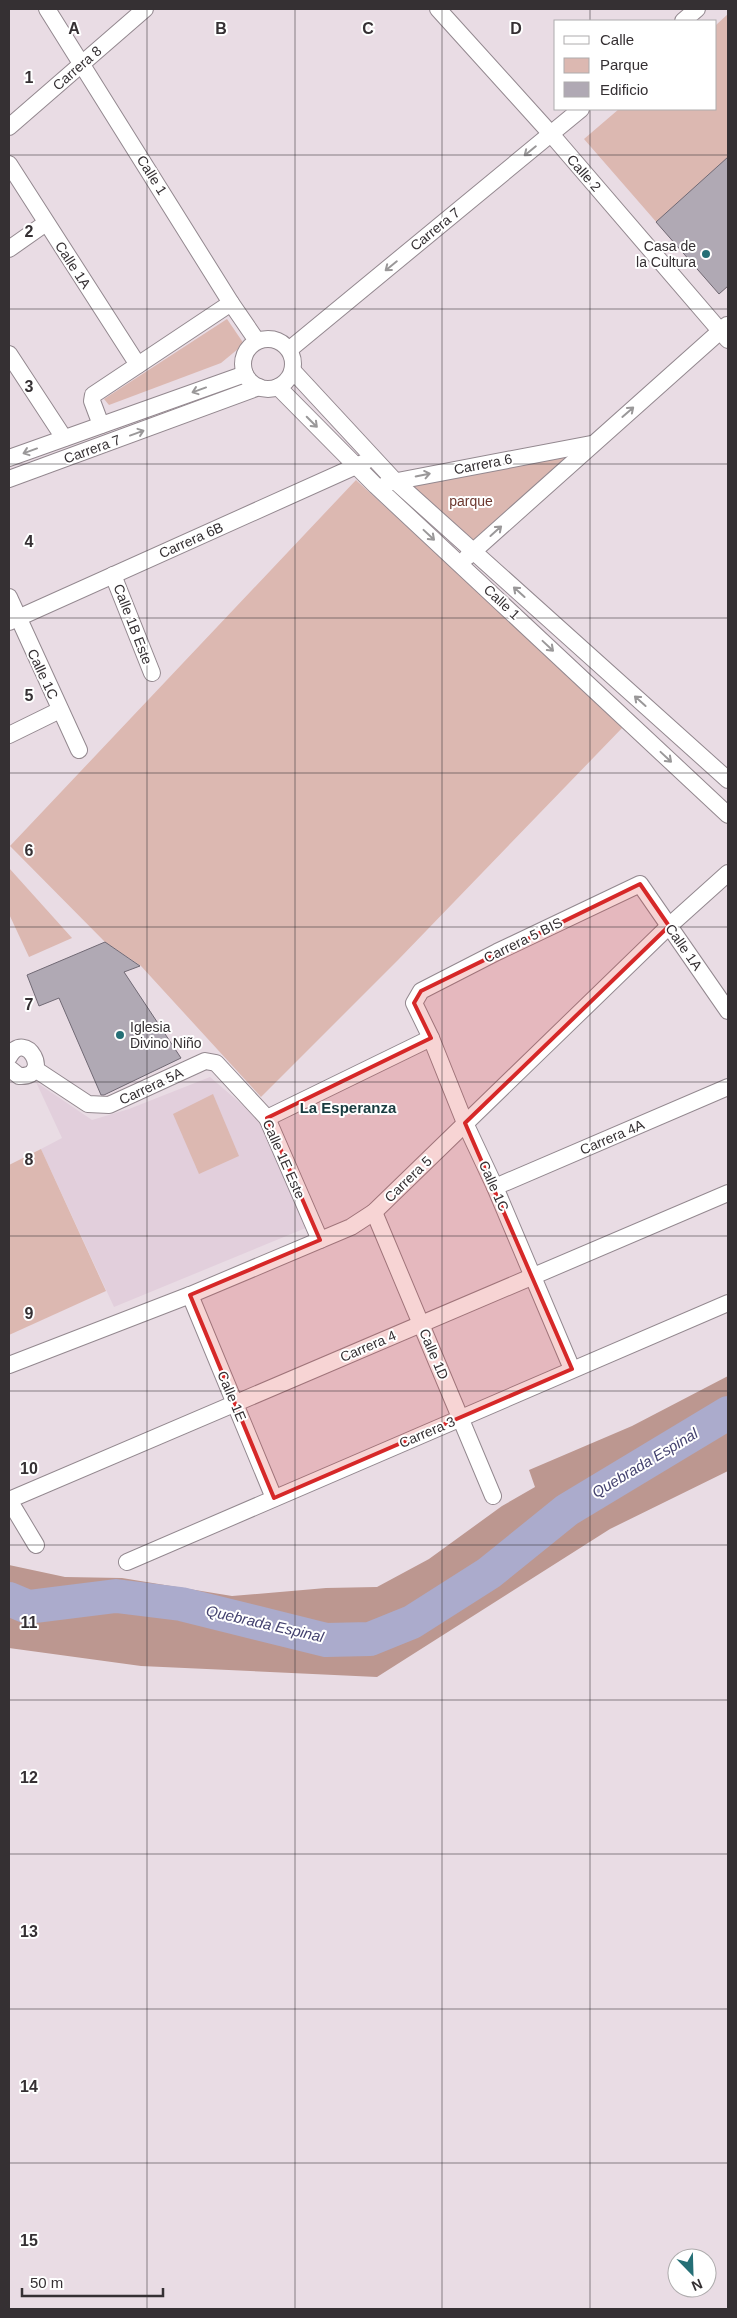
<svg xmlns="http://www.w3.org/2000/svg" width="737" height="2318" font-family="Arial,sans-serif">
<rect width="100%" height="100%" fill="#e9dce4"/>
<!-- built -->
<path fill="#e2cfdc" d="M210 1077 269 1128 313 1225 114 1307 41 1149 62 1138 36 1082 92 1120 129 1109Z"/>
<!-- green -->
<g fill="#dcb8b1">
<path d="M728 14V286L719 294 584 139 619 109H716V25Z"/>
<path d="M227 319 244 344 221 363 109 405 104 399Z"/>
<path d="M570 454 574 460 470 545 402 479Z"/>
<path d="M356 480 624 726 398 960 261 1097 141 966 105 942 10 846Z"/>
<path d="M9 868 72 938 29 957 9 914Z"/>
<path d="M213 1094 239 1156 199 1174 173 1114Z"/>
<path d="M41 1149 106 1291 9 1335V1165Z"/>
</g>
<!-- forest -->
<path fill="#bc9790" d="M728 1376V1471L610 1529 377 1677 141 1666 9 1648V1565L65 1577 122 1578 232 1596 326 1588 377 1587 429 1559 502 1506 535 1487 529 1470 632 1426Z"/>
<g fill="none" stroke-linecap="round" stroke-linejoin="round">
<!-- river -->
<path stroke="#ababcc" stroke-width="34" d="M9 1599 28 1607 116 1596 181 1604 326 1640 370 1639 412 1622 489 1573 567 1510 728 1413"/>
</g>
<!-- building -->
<g fill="#b0a9b4" stroke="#706974">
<path d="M728 157V286L719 294 656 222Z"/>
<path d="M105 942 140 966 124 972 181 1058 104 1095H101L59 998 39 1006 27 975Z"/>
</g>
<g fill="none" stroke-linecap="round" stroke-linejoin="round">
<!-- street casing -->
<g stroke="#93888f" stroke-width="18">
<g id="street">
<path d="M47 9 231 303 257 341"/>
<path d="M438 9 551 134 728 340"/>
<path d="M683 21 697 9"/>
<path d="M9 127 145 9"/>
<path d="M9 164 138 365"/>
<path d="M9 249 46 223"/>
<circle cx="268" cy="364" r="25"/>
<path d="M290 349 581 109"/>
<path d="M9 354 64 438"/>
<path d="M293 371 395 481 728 780"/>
<path d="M278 387 376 486 728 815"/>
<path d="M101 425 92 401 93 395 231 303"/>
<path d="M9 458 245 374"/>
<path d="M9 479 259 387"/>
<path d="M387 483 591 444"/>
<path d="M467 557 727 325"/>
<path d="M113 575 152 673"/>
<path d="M9 597 79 750"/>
<path d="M9 622 365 462"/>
<path d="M9 735 60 710"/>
<path d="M9 1057C26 1027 54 1078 19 1076L9 1068"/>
<path d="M35 1069 88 1104 109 1105 205 1061 216 1063 267 1118 320 1240"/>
<path d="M267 1118 431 1038"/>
<path d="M495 1187 728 1087"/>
<path d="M374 1212 493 1496"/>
<path d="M190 1295 274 1498"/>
<path d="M9 1365 190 1295 351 1227 374 1212 669 926 728 873"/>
<path d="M572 1369 495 1187 465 1123 431 1038 414 1003 421 991 497 952 640 884 728 1011"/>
<path d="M9 1500 728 1193"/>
<path d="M9 1500 36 1545"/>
<path d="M127 1562 728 1303"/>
</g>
</g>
<!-- street -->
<use href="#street" stroke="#fff" stroke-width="16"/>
</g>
<!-- one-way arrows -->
<defs><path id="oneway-shaft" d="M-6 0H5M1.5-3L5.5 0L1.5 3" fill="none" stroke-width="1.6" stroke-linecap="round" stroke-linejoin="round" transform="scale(1.25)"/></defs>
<g stroke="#9a9899">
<use href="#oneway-shaft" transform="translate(530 151) rotate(141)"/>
<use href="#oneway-shaft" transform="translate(391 266) rotate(141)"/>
<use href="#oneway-shaft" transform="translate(199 390) rotate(160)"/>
<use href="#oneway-shaft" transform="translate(628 412) rotate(-41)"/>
<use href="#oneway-shaft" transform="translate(312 422) rotate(45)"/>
<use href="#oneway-shaft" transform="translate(137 433) rotate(-20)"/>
<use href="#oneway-shaft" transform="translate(30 451) rotate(160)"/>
<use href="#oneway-shaft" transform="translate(423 475) rotate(-11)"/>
<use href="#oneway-shaft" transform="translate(496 531) rotate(-42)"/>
<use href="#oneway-shaft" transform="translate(429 535) rotate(43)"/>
<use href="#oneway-shaft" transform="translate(519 592) rotate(-138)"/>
<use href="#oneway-shaft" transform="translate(548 646) rotate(43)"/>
<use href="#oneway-shaft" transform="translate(640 701) rotate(-138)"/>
<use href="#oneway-shaft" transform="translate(666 757) rotate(43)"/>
</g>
<!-- marked area -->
<path fill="#d62828" fill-opacity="0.2" stroke="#d62828" stroke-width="4" stroke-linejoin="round" d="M640 884 669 926 465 1123 572 1369 274 1498 190 1295 320 1240 267 1118 431 1038 414 1003 421 991Z"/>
<!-- grid -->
<path fill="none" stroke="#353033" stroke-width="1" stroke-opacity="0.55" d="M147 9V2309M295 9V2309M442 9V2309M590 9V21M590 109V2309M9 155H728M9 309H728M9 464H728M9 618H728M9 773H728M9 927H728M9 1082H728M9 1236H728M9 1391H728M9 1545H728M9 1700H728M9 1854H728M9 2009H728M9 2163H728"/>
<!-- markers -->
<g fill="#256f76" stroke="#fff" stroke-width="2">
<circle cx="706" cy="254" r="5"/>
<circle cx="120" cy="1035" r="5"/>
</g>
<g text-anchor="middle" stroke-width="4" stroke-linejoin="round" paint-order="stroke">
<!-- street labels -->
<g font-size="14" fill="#353033" stroke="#fff">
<text transform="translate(77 68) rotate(-41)" y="5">Carrera 8</text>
<text transform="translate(584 173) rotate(49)" y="5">Calle 2</text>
<text transform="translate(152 175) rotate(58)" y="5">Calle 1</text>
<text transform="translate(435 229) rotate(-39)" y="5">Carrera 7</text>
<text transform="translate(73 265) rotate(57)" y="5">Calle 1A</text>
<text transform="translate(92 449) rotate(-20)" y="5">Carrera 7</text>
<text transform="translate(483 464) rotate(-11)" y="5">Carrera 6</text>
<text transform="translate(191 540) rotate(-24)" y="5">Carrera 6B</text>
<text transform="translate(502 602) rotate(43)" y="5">Calle 1</text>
<text transform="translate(133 624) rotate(69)" y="5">Calle 1B Este</text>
<text transform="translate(43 674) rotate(65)" y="5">Calle 1C</text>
<text transform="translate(523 940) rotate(-26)" y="5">Carrera 5 BIS</text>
<text transform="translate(684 947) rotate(55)" y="5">Calle 1A</text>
<text transform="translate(151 1086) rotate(-25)" y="5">Carrera 5A</text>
<text transform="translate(612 1137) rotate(-23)" y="5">Carrera 4A</text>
<text transform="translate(284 1159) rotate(66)" y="5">Calle 1E Este</text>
<text transform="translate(408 1179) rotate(-44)" y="5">Carrera 5</text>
<text transform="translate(494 1186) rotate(66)" y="5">Calle 1C</text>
<text transform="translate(368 1346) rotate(-23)" y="5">Carrera 4</text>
<text transform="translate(434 1354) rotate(67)" y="5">Calle 1D</text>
<text transform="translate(232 1396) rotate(67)" y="5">Calle 1E</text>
<text transform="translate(427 1432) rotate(-23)" y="5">Carrera 3</text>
</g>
<!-- poi labels -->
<g font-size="14" fill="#353033" stroke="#fff" text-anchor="end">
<text x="696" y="251">Casa de<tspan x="696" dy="16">la Cultura</tspan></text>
<text x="130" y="1032" text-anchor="start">Iglesia<tspan x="130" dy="16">Divino Niño</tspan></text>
</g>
<!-- park labels -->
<g font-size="14" fill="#6c382f" stroke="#fff">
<text x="471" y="506">parque</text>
</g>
<!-- neighbourhood labels -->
<g font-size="15" font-weight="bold" fill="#193b3f" stroke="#fff">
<text x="348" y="1113">La Esperanza</text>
</g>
<!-- water labels -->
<g font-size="15" font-style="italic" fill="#44426f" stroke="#fff">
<text transform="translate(645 1463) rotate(-31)" y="5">Quebrada Espinal</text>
<text transform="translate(265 1624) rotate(13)" y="5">Quebrada Espinal</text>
</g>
</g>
<g font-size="16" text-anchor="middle" font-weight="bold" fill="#353033" stroke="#fff" stroke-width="4" stroke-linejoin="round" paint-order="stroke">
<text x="74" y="34">A</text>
<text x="221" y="34">B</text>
<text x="368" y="34">C</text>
<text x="516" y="34">D</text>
<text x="29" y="83">1</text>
<text x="29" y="237">2</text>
<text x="29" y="392">3</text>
<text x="29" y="547">4</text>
<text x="29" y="701">5</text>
<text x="29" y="856">6</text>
<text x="29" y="1010">7</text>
<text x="29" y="1165">8</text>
<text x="29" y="1319">9</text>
<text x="29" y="1474">10</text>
<text x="29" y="1628">11</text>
<text x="29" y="1783">12</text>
<text x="29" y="1937">13</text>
<text x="29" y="2092">14</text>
<text x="29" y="2246">15</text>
</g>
<!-- border -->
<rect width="737" height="2318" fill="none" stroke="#353033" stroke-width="20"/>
<!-- legend -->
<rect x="554" y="20" width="162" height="90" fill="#ffffff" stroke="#aeacad"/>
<rect x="564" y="36" width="25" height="8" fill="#ffffff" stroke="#aeacad"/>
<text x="600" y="45" font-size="15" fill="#353033">Calle</text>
<rect x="564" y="58" width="25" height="15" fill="#dcb8b1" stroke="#aeacad"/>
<text x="600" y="70" font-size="15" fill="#353033">Parque</text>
<rect x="564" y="82" width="25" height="15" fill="#b0a9b4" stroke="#aeacad"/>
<text x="600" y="95" font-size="15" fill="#353033">Edificio</text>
<!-- north arrow -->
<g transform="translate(692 2273) rotate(157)"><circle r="24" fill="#ffffff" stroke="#aeacad"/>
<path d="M0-4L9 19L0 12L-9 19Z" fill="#256f76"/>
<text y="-8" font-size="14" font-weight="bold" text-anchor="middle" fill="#353033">N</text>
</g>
<!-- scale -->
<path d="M22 2288v8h141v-8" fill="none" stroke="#353033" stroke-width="2.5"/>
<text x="30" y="2288" font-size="15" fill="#353033" stroke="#ffffff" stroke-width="4" paint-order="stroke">50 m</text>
</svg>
